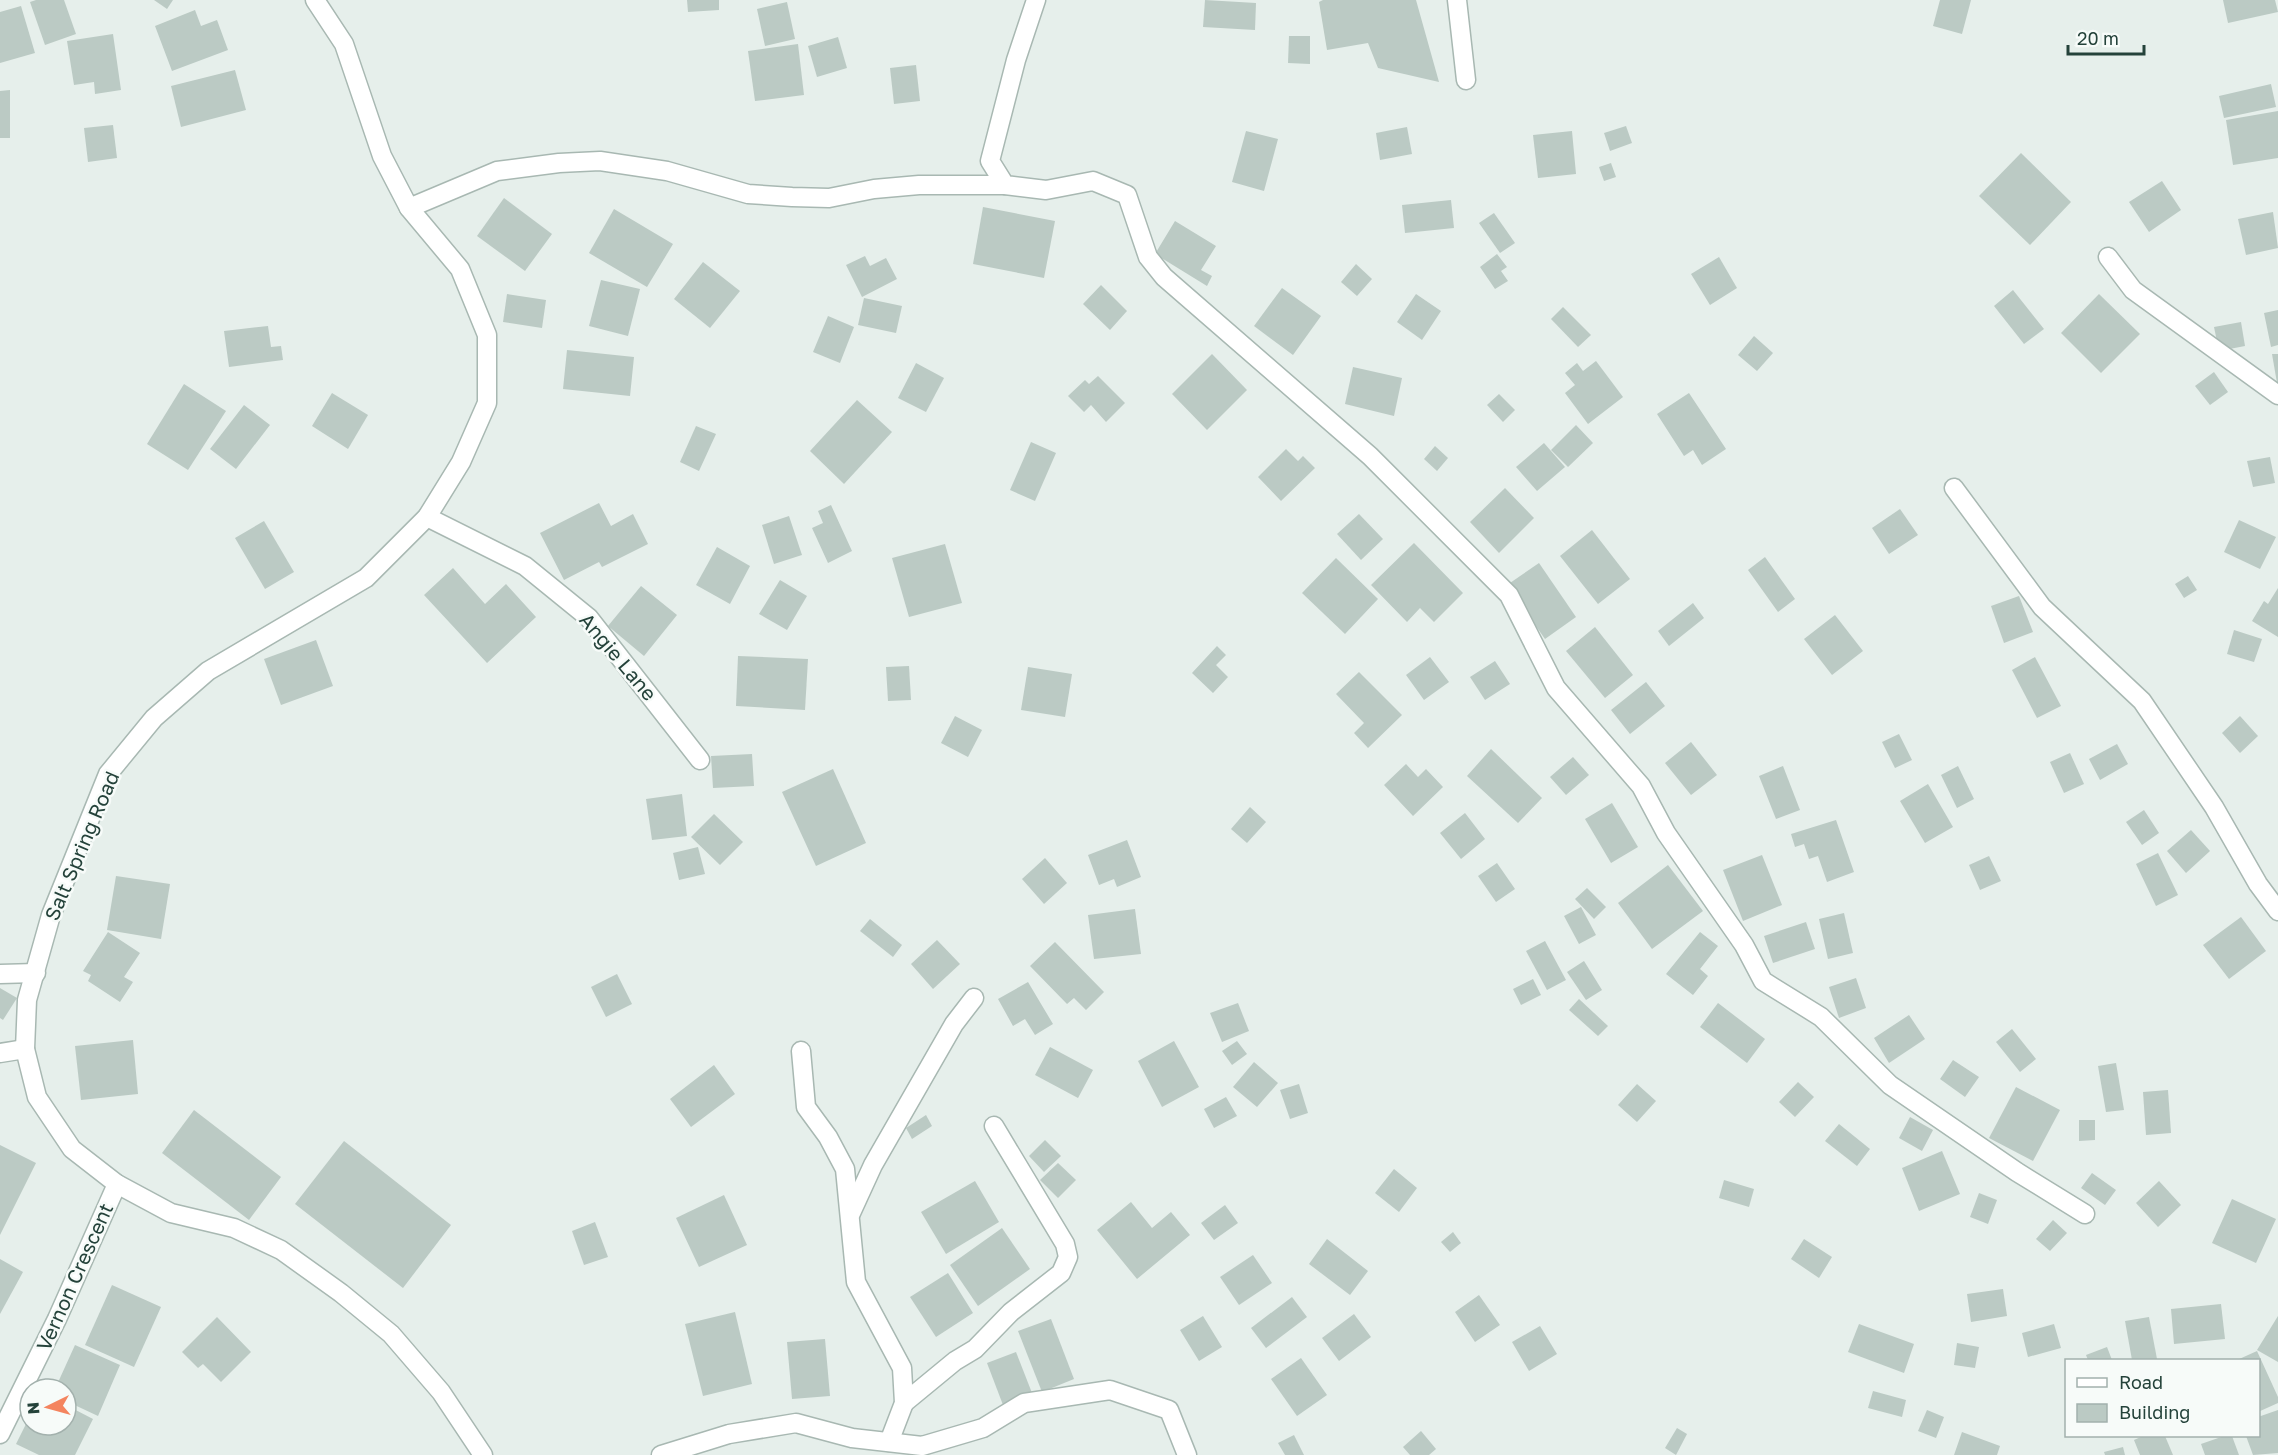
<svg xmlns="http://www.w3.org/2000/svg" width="2278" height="1455" font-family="'Golos Text',sans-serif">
<rect width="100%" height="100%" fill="#e6efeb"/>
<!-- building -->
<g fill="#bbcac4">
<path d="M36 0H64L76 34 45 45 30 2Z"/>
<path d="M154 0H173L167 9Z"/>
<path d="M687 0H719V10L688 12Z"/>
<path d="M1205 0 1256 3 1255 30 1203 27Z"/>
<path d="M1323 0H1416L1439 82 1378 68 1368 43 1327 50 1319 2Z"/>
<path d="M1940 0H1971L1962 34 1933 26Z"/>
<path d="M2223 0H2275L2278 12 2228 23Z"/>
<path d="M787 2 795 39 765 46 757 9Z"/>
<path d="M21 6 35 53 0 63V12Z"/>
<path d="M195 10 201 26 217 20 228 50 172 71 155 26Z"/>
<path d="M113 34 121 90 95 94 94 82 74 85 67 41Z"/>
<path d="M1289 36H1310V64L1288 63Z"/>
<path d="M838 37 847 68 817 77 808 46Z"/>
<path d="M798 44 804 95 755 101 748 51Z"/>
<path d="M916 65 920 101 894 104 890 68Z"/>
<path d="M235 70 246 110 181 127 171 86Z"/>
<path d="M2271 84 2276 107 2224 118 2219 96Z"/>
<path d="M10 90V138H0V91Z"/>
<path d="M2278 111V158L2233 165 2226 120Z"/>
<path d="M113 125 117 158 88 162 84 128Z"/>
<path d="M1626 126 1632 143 1610 151 1604 133Z"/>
<path d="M1407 127 1412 154 1380 160 1376 133Z"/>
<path d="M1246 131 1278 139 1264 191 1232 182Z"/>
<path d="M1572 131 1576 174 1538 178 1533 135Z"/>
<path d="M2021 153 2071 202 2030 245 1979 196Z"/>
<path d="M1611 163 1616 177 1604 181 1599 167Z"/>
<path d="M2162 181 2181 210 2149 232 2129 202Z"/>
<path d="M504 198 552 234 525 271 477 236Z"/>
<path d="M1451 200 1454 228 1405 233 1402 205Z"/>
<path d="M983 207 1055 221 1044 278 973 264Z"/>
<path d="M614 209 673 244 647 287 589 253Z"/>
<path d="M2273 212 2278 248 2246 255 2238 219Z"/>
<path d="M1494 213 1515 243 1500 253 1479 223Z"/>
<path d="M1175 221 1216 246 1201 270 1212 276 1207 286 1155 254Z"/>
<path d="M1497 254 1507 267 1501 271 1508 281 1495 289 1480 267Z"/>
<path d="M865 256 870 266 886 258 897 279 862 297 846 265Z"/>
<path d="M1719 257 1737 288 1710 305 1691 274Z"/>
<path d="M703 262 740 291 710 328 674 299Z"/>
<path d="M1356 264 1372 279 1357 296 1341 282Z"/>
<path d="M601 280 640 289 628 336 589 326Z"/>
<path d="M1101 285 1127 311 1110 330 1083 304Z"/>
<path d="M1282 288 1321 316 1293 355 1254 326Z"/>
<path d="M2013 290 2044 329 2024 344 1994 306Z"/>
<path d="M507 294 546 300 542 328 503 322Z"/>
<path d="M1416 294 1441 311 1422 340 1397 322Z"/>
<path d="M2099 294 2140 334 2101 373 2061 333Z"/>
<path d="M864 298 902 306 896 333 858 325Z"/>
<path d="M1563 307 1591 335 1578 347 1551 319Z"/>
<path d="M2278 310V345L2271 347 2264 313Z"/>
<path d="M828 316 854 327 840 363 813 352Z"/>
<path d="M2241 322 2245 346 2219 351 2214 327Z"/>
<path d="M268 326 271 347 281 346 283 360 229 367 224 331Z"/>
<path d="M1754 336 1773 353 1757 371 1738 355Z"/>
<path d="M567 350 634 357 630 396 563 389Z"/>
<path d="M1212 354 1247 390 1207 430 1172 394Z"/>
<path d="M2272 354H2278V383H2277Z"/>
<path d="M1596 361 1623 397 1588 424 1565 393 1575 385 1565 373 1577 363 1583 371Z"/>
<path d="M916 363 944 378 926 412 898 398Z"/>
<path d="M1353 367 1402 378 1394 416 1345 404Z"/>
<path d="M2214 372 2228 392 2210 405 2195 386Z"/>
<path d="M1098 376 1125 403 1106 422 1091 405 1084 412 1068 396 1085 380 1089 384Z"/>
<path d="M184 384 226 411 188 470 147 444Z"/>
<path d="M332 393 368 415 348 449 312 426Z"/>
<path d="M1689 393 1726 449 1702 465 1693 450 1684 456 1657 414Z"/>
<path d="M1499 394 1515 410 1503 422 1487 405Z"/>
<path d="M857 400 892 432 844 484 810 451Z"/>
<path d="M244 405 270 425 236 469 210 449Z"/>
<path d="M1576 425 1593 443 1568 467 1551 450Z"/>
<path d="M696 426 716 434 699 471 680 462Z"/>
<path d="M1031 442 1056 453 1035 501 1010 490Z"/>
<path d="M1544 443 1565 467 1537 491 1516 467Z"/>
<path d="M1435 446 1448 458 1437 471 1424 459Z"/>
<path d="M1286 449 1298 461 1303 456 1315 468 1281 501 1258 477Z"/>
<path d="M2270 457 2275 483 2253 487 2247 461Z"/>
<path d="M1505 488 1534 518 1499 553 1470 522Z"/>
<path d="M599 503 611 526 633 514 648 544 602 567 599 562 564 580 540 533Z"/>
<path d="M831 505 852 551 828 563 812 528 823 523 818 511Z"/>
<path d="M1900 509 1918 535 1889 554 1872 528Z"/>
<path d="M1359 514 1383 539 1361 560 1337 534Z"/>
<path d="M789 516 802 555 774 564 762 525Z"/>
<path d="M2239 520 2276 537 2260 569 2224 552Z"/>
<path d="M264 521 294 572 265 589 235 538Z"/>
<path d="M1592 530 1630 579 1598 604 1560 556Z"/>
<path d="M1414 543 1463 593 1434 622 1420 608 1407 622 1371 585Z"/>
<path d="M945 544 962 603 909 617 892 558Z"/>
<path d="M717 547 750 566 730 604 696 585Z"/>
<path d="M1765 557 1795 599 1778 612 1748 570Z"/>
<path d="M1336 558 1378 599 1345 634 1302 593Z"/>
<path d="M1539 563 1576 617 1545 639 1507 585Z"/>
<path d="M453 568 485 604 506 584 536 617 487 663 424 595Z"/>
<path d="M2188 576 2197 590 2184 598 2175 584Z"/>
<path d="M780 580 807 596 787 630 759 614Z"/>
<path d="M641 586 677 615 644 656 608 626Z"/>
<path d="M2278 588V637L2252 621 2264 601 2268 604Z"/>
<path d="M2019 596 2033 632 2004 643 1991 606Z"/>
<path d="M1693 603 1704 618 1669 646 1658 631Z"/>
<path d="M1835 615 1863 651 1832 675 1804 639Z"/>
<path d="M1595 627 1633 675 1605 698 1566 651Z"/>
<path d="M2234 630 2262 639 2254 662 2227 654Z"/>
<path d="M316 640 333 686 281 705 264 659Z"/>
<path d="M1217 646 1226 655 1216 665 1228 677 1213 693 1192 673Z"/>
<path d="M738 656 808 659 805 710 736 706Z"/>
<path d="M1430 657 1449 682 1424 700 1406 675Z"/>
<path d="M2035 657 2061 706 2037 718 2012 670Z"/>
<path d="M1495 661 1510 684 1485 700 1470 677Z"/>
<path d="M909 666 911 700 888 701 886 667Z"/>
<path d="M1028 667 1072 674 1065 717 1021 710Z"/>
<path d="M1359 672 1402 715 1368 748 1354 733 1364 723 1336 694Z"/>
<path d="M1646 682 1665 706 1630 734 1611 710Z"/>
<path d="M955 716 982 730 968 757 941 743Z"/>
<path d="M2240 716 2258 736 2240 753 2222 733Z"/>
<path d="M1899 734 1912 760 1895 768 1882 742Z"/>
<path d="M1691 742 1717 775 1691 795 1665 763Z"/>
<path d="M2117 744 2128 764 2100 780 2089 759Z"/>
<path d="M1491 749 1542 798 1518 823 1467 776Z"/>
<path d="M2070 753 2084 784 2064 793 2050 762Z"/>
<path d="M752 754 754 786 713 788 711 756Z"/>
<path d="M1573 757 1589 775 1566 795 1550 777Z"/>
<path d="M1406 764 1418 777 1426 769 1443 787 1413 816 1384 785Z"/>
<path d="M1783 766 1800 810 1776 819 1759 776Z"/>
<path d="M1958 766 1974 799 1957 808 1941 775Z"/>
<path d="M833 769 866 843 816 866 782 792Z"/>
<path d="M1928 784 1953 827 1925 843 1900 801Z"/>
<path d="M682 794 687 836 652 840 646 799Z"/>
<path d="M1612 803 1638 847 1611 863 1585 819Z"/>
<path d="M1250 807 1266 822 1247 843 1231 829Z"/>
<path d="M2144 810 2159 833 2142 845 2126 822Z"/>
<path d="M1465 813 1485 839 1461 859 1440 833Z"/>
<path d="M714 814 743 842 720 865 691 837Z"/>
<path d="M1836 820 1854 872 1827 882 1818 856 1809 859 1804 844 1795 847 1791 834Z"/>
<path d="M2191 830 2210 851 2186 873 2167 851Z"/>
<path d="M1127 840 1141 877 1117 887 1114 879 1099 885 1088 855Z"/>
<path d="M698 847 705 874 679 880 673 853Z"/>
<path d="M2158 853 2178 895 2156 906 2136 864Z"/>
<path d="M1762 855 1782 905 1743 921 1723 870Z"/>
<path d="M1989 856 2001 881 1980 890 1969 865Z"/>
<path d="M1045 858 1067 883 1044 904 1022 879Z"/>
<path d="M1497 863 1515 889 1496 902 1478 876Z"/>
<path d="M1668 865 1703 911 1652 949 1618 903Z"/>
<path d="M116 876 170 884 161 939 107 930Z"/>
<path d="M1587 888 1606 907 1594 919 1575 899Z"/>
<path d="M1581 907 1596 935 1579 944 1564 916Z"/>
<path d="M1135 909 1141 954 1094 959 1088 915Z"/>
<path d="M1844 913 1853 953 1828 959 1819 919Z"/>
<path d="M2241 917 2266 951 2229 979 2203 945Z"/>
<path d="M870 919 902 945 893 957 860 931Z"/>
<path d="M1806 922 1815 949 1773 963 1764 936Z"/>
<path d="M108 932 140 953 124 977 133 982 120 1002 88 981 91 975 83 971Z"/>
<path d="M1700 932 1718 946 1700 969 1708 976 1693 995 1666 974Z"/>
<path d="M937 940 960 964 933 989 911 964Z"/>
<path d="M1545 941 1566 980 1547 990 1526 951Z"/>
<path d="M1055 942 1104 992 1086 1010 1074 998 1067 1004 1030 966Z"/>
<path d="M1584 961 1602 990 1586 1000 1567 972Z"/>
<path d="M617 974 632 1004 606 1017 591 987Z"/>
<path d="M1856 978 1866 1008 1839 1018 1829 987Z"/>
<path d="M1533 979 1541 995 1521 1005 1513 989Z"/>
<path d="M1028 982 1053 1024 1035 1035 1025 1019 1013 1026 998 999Z"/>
<path d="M0 988 17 998 3 1020 0 1018Z"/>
<path d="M1579 999 1608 1026 1598 1036 1569 1010Z"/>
<path d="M1238 1003 1249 1031 1222 1042 1210 1013Z"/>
<path d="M1718 1003 1765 1039 1747 1063 1700 1027Z"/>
<path d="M1909 1015 1925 1039 1889 1063 1874 1038Z"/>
<path d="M2012 1029 2036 1059 2020 1072 1996 1042Z"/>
<path d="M133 1040 138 1094 81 1100 75 1046Z"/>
<path d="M1174 1041 1199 1087 1162 1107 1138 1061Z"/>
<path d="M1237 1041 1247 1054 1232 1065 1222 1051Z"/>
<path d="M1050 1047 1093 1070 1078 1098 1035 1075Z"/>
<path d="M1953 1060 1979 1077 1965 1097 1940 1079Z"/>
<path d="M1254 1062 1278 1083 1257 1107 1233 1087Z"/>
<path d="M2116 1063 2124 1110 2106 1112 2098 1066Z"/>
<path d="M714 1065 735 1094 691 1127 670 1099Z"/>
<path d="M1798 1082 1814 1097 1795 1117 1779 1102Z"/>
<path d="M1299 1084 1308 1113 1290 1119 1280 1090Z"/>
<path d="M1637 1084 1656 1101 1637 1122 1618 1105Z"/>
<path d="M2016 1087 2060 1110 2033 1161 1989 1138Z"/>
<path d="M2168 1090 2171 1133 2146 1135 2143 1092Z"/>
<path d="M1226 1097 1237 1116 1214 1128 1204 1109Z"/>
<path d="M194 1110 281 1177 249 1220 162 1153Z"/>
<path d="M926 1115 932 1126 912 1139 906 1128Z"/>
<path d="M1910 1117 1933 1130 1922 1151 1899 1138Z"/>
<path d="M2079 1120H2095V1140L2079 1141Z"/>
<path d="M1839 1124 1870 1149 1857 1166 1825 1141Z"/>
<path d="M1045 1140 1061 1156 1044 1172 1029 1156Z"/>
<path d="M344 1141 451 1225 403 1288 295 1204Z"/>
<path d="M0 1145 36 1163 0 1235Z"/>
<path d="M1942 1151 1960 1194 1919 1211 1902 1168Z"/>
<path d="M1058 1163 1076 1180 1058 1198 1040 1180Z"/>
<path d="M1394 1169 1417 1188 1399 1212 1375 1193Z"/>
<path d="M2092 1173 2116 1190 2105 1205 2081 1188Z"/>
<path d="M1724 1180 1754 1189 1749 1207 1719 1198Z"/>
<path d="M975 1181 999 1222 946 1254 921 1212Z"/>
<path d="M2159 1181 2181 1205 2158 1227 2136 1203Z"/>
<path d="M1979 1193 1997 1200 1988 1224 1970 1217Z"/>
<path d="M724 1195 747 1245 699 1267 676 1218Z"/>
<path d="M2232 1199 2276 1219 2256 1263 2212 1243Z"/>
<path d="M1131 1202 1152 1228 1171 1212 1190 1235 1137 1279 1097 1230Z"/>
<path d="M1225 1205 1238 1223 1214 1240 1201 1223Z"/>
<path d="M2053 1220 2067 1233 2050 1251 2036 1239Z"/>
<path d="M595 1222 608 1257 584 1265 572 1231Z"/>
<path d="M1002 1228 1030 1269 978 1306 950 1265Z"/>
<path d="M1453 1232 1461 1243 1450 1252 1441 1242Z"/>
<path d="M1327 1239 1368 1271 1350 1295 1309 1264Z"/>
<path d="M1804 1239 1832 1257 1819 1278 1791 1259Z"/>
<path d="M1253 1255 1272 1283 1239 1305 1220 1277Z"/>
<path d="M0 1259 23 1272 0 1314Z"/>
<path d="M948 1273 973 1313 936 1337 910 1297Z"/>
<path d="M112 1285 161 1307 134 1367 85 1345Z"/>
<path d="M2003 1289 2007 1316 1971 1322 1967 1294Z"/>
<path d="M1479 1295 1500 1325 1475 1342 1455 1312Z"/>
<path d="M1292 1297 1307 1317 1266 1348 1251 1328Z"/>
<path d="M2221 1304 2225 1339 2174 1344 2171 1309Z"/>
<path d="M735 1312 752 1384 703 1396 685 1324Z"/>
<path d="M1354 1314 1371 1337 1339 1361 1322 1338Z"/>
<path d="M1203 1316 1222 1347 1199 1361 1180 1330Z"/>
<path d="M2278 1316V1362L2257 1350Z"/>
<path d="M217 1317 251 1352 221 1382 203 1364 198 1368 182 1352Z"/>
<path d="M2149 1317 2157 1359 2132 1360 2125 1321Z"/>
<path d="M1051 1319 1074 1379 1042 1392 1018 1331Z"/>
<path d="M1859 1324 1914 1344 1904 1373 1848 1352Z"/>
<path d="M2054 1324 2061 1348 2028 1357 2022 1333Z"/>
<path d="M1540 1326 1557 1354 1529 1371 1512 1342Z"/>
<path d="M825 1339 830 1396 792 1399 787 1342Z"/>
<path d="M1957 1343 1979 1347 1975 1368 1954 1365Z"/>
<path d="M75 1345 120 1365 98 1416 66 1401V1389H55Z"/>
<path d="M2107 1347 2112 1360H2088L2086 1355Z"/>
<path d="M2257 1351 2278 1397V1403L2258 1412V1360H2237Z"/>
<path d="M1016 1352 1032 1393 1003 1405 987 1363Z"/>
<path d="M1301 1358 1327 1395 1297 1416 1271 1379Z"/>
<path d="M1873 1391 1906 1400 1902 1417 1868 1408Z"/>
<path d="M66 1405 93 1419 75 1455H39L16 1444 30 1416V1425H66Z"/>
<path d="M1927 1410 1944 1417 1936 1438 1918 1431Z"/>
<path d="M2278 1410V1453L2253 1455 2246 1436H2258V1417Z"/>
<path d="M1677 1428 1687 1434 1676 1455 1665 1448Z"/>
<path d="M1421 1431 1436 1449 1429 1455H1410L1403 1447Z"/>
<path d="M1962 1432 2000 1446 1997 1455H1954Z"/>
<path d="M1294 1435 1304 1455H1285L1278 1443Z"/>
<path d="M2143 1436H2165L2173 1455H2140L2134 1440Z"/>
<path d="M2224 1436H2232L2239 1455H2205L2201 1444Z"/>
<path d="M2123 1447 2125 1455H2105L2104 1452Z"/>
</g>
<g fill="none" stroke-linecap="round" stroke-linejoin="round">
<!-- minor casing -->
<g stroke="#a8b8b2" stroke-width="21">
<g id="minor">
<path d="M315 0 344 44 382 156 409 208 460 269 487 335V403L461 462 427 517 366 578 208 671 154 718 108 774 51 915 27 1000 25 1049 37 1097 72 1149 117 1184 171 1213 234 1228 281 1250 341 1293 391 1334 441 1392 483 1455"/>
<path d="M1036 0 1016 60 990 161 1005 185 1046 190 1093 181 1127 195 1148 257 1164 277 1370 456 1509 595 1556 688 1641 786 1666 833 1744 945 1763 981 1821 1017 1890 1085 2017 1172 2085 1214"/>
<path d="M1457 0 1466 80"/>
<path d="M409 208 497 171 559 163 600 161 667 171 748 194 792 197 829 198 874 189 919 185H1005"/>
<path d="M2108 257 2133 290 2278 395"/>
<path d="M1954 488 2042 607 2142 701 2214 807 2258 884 2278 911"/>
<path d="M427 517 525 566 589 618 700 760"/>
<path d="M0 974 36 973"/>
<path d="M801 1051 806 1107 828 1137 845 1169 856 1282 902 1368 904 1403 889 1442"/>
<path d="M0 1053 25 1049"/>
<path d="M851 1213 873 1165 954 1024 974 998"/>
<path d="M904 1403 955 1361 975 1349 1011 1312 1061 1273 1068 1257 1065 1244 994 1126"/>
<path d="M0 1434 57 1319 117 1184"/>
<path d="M661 1455 729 1434 796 1423 852 1438 922 1446 983 1428 1024 1403 1110 1390 1169 1410 1187 1455"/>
</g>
</g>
<!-- minor -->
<use href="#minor" stroke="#fff" stroke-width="18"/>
</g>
<g text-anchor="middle" stroke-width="5" stroke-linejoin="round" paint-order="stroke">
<!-- street labels -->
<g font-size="20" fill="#24423a" stroke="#f7fbf9">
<text transform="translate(618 657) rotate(50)" y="7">Angie Lane</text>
<text transform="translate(82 846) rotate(-67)" y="7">Salt Spring Road</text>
<text transform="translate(75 1277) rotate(-66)" y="7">Vernon Crescent</text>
</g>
</g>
<!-- legend -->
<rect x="2065" y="1359" width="195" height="78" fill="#f7fbf9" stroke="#a3b1ad" stroke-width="1.5"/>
<rect x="2077" y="1378" width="30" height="9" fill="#ffffff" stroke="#a3b1ad" stroke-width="1.5"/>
<text x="2119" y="1389" font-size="18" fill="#24423a">Road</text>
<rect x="2077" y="1404" width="30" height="18" fill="#bbcac4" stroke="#a3b1ad" stroke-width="1.5"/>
<text x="2119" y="1419" font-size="18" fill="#24423a">Building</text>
<!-- north arrow -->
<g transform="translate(48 1407) rotate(265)"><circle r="28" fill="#f7fbf9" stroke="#a3b1ad" stroke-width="1.5"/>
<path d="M0-4.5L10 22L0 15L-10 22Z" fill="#f4845f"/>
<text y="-9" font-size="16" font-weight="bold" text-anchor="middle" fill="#24423a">N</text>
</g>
<!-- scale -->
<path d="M2068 45v9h76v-9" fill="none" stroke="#24423a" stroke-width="3"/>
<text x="2077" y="45" font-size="18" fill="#24423a" stroke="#f7fbf9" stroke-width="4.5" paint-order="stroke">20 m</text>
</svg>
